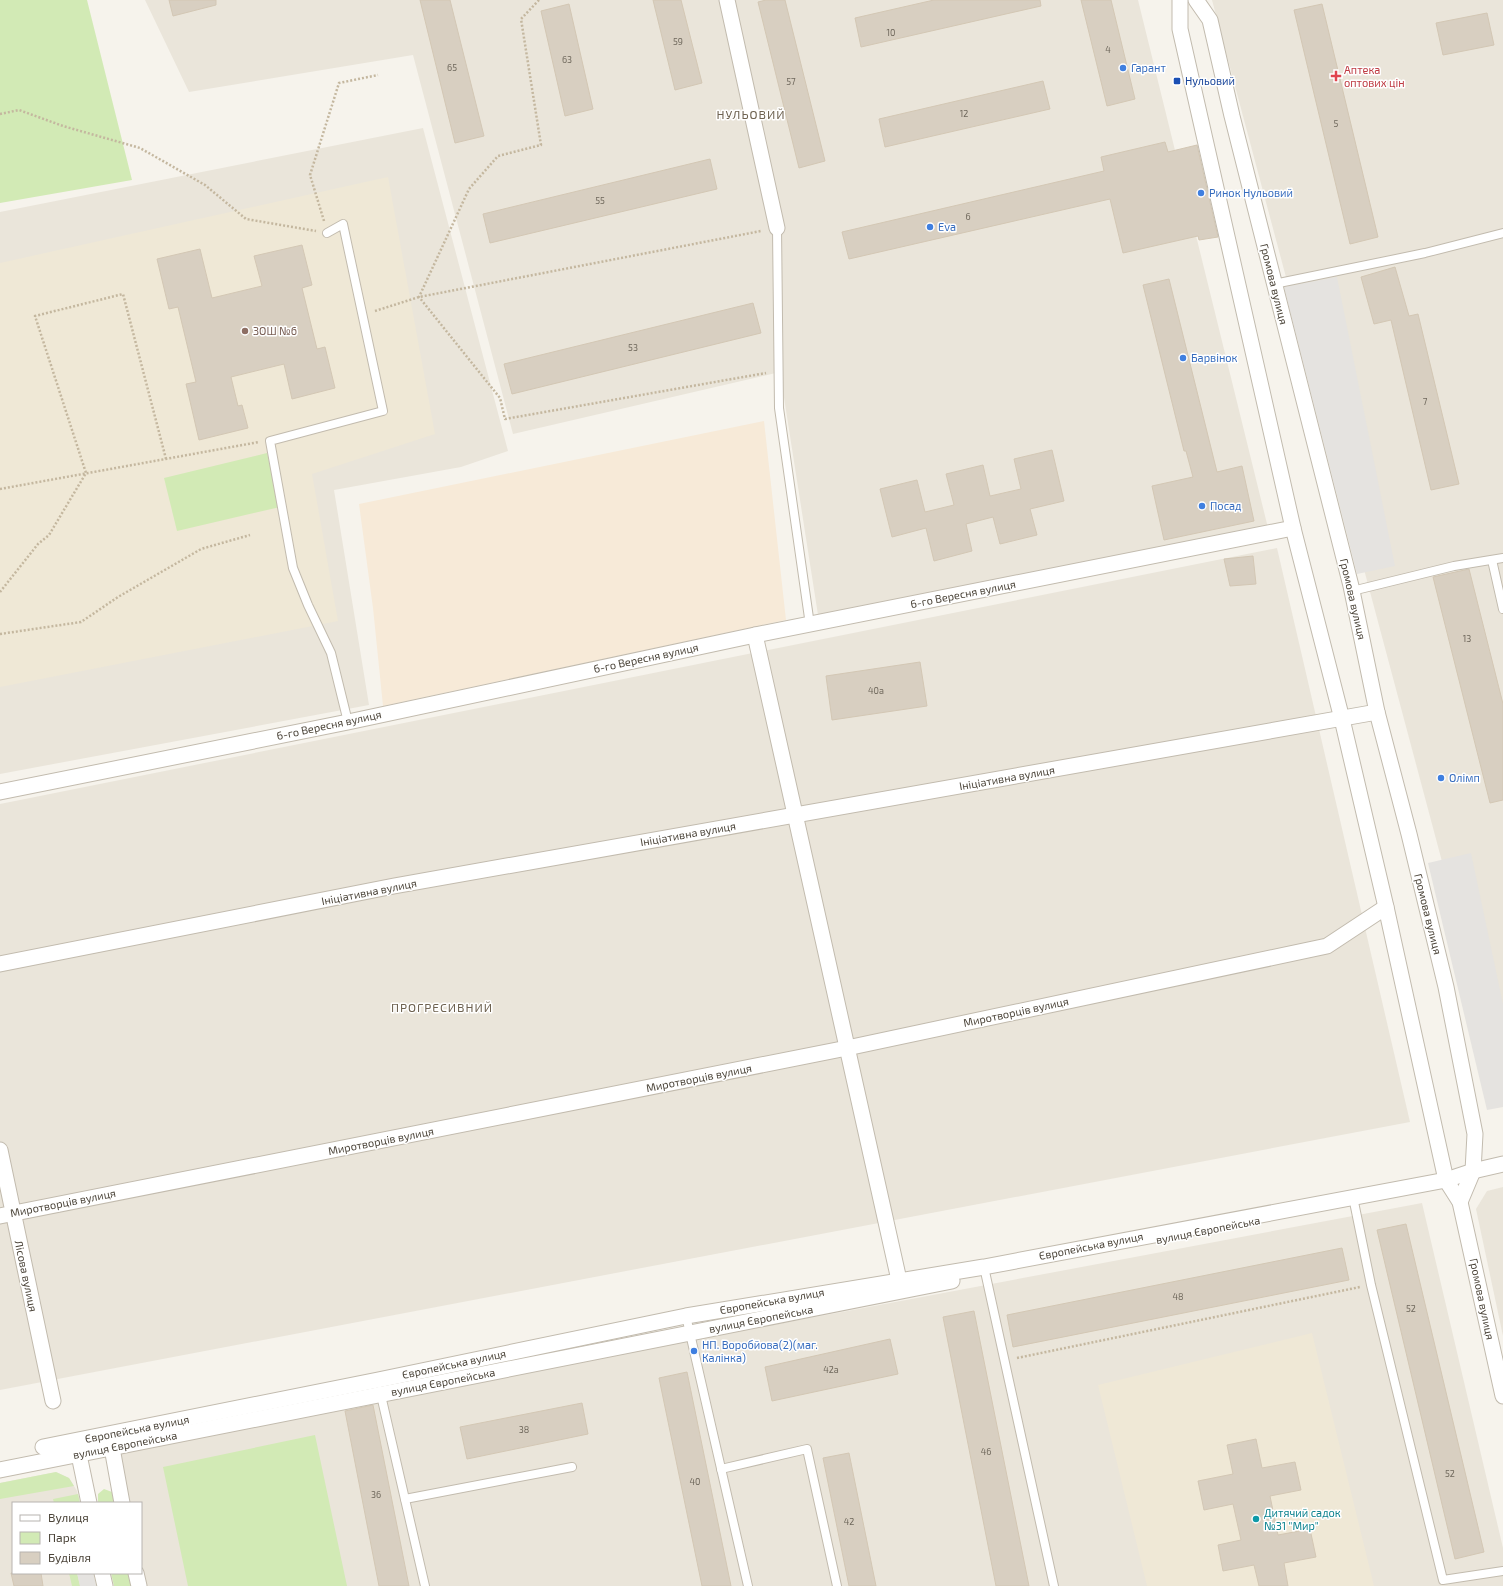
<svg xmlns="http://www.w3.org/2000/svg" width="1503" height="1586" font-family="'Exo 2',sans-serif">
<rect width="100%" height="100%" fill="#f6f3ec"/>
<!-- residential -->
<g fill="#eae5da">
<path d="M145 0H1138L1268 528 818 615 780 372 513 434 413 55 189 92Z"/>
<path d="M1212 0H1503V1090Z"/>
<path d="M423 128 508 451 461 467 334 490 369 705 0 774V212Z"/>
<path d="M1277 548 1410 1122 0 1390V804Z"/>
<path d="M1503 1187V1336L1476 1209 1487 1191Z"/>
<path d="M1422 1203 1503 1548V1586H146L141 1559V1503H130L119 1448Z"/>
<path d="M56 1472 69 1478 77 1491 80 1503H13V1573H93L96 1586H0V1483Z"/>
</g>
<!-- commercial -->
<path fill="#f7ead8" d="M764 421 786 620 383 706 373 608 359 504Z"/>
<!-- education -->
<g fill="#efe8d6">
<path d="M388 177 435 434 312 474 338 621 0 687V263Z"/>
<path d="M1312 1333 1374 1586H1147L1098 1385Z"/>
</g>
<!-- green -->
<g fill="#d2eab5">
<path d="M0 0H87L132 180 0 203Z"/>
<path d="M267 453 280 507 177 531 164 478Z"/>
<path d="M315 1435 347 1586H188L163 1467Z"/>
<path d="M56 1472 69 1478 74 1486 0 1499V1483Z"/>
<path d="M104 1489 112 1492 116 1503H98V1494Z"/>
<path d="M78 1494 80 1503H54L53 1499Z"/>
<path d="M69 1573H77L80 1586H72Z"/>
<path d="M111 1573H129L132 1586H114Z"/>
</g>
<!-- parking -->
<g fill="#e5e3e0">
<path d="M1337 277 1395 566 1357 574 1284 287Z"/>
<path d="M1471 853 1503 1004V1107L1487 1110 1428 863Z"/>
<path d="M77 1573H93L96 1586H80Z"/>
</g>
<!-- building -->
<g fill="#d8cfc1" stroke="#d3c7b4">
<path d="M169 0H216V5L173 16Z"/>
<path d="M420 0H450L484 136 455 143Z"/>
<path d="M653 0H681L702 83 675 90Z"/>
<path d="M766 0H785L825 161 799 168 758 2Z"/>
<path d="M934 0H1040L1041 6 861 47 855 18Z"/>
<path d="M1081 0H1111L1135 99 1107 106Z"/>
<path d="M569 4 593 109 565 116 541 11Z"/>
<path d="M1322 4 1378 237 1350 244 1294 10Z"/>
<path d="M1487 13 1494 45 1443 55 1436 23Z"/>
<path d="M1043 81 1050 109 885 147 879 119Z"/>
<path d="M1165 142 1168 152 1197 145 1218 237 1199 240 1198 236 1123 253 1110 199 849 259 842 232 1104 171 1101 157Z"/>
<path d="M710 159 717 189 490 243 483 214Z"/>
<path d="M302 245 312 285 302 288 317 349 325 347 335 388 292 399 284 364 231 377 238 406 242 405 248 428 199 440 186 384 196 382 178 307 169 309 157 259 200 249 212 298 262 286 254 256Z"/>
<path d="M1395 267 1409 316 1418 314 1459 484 1431 490 1391 320 1374 324 1361 277Z"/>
<path d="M1169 279 1217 472 1242 466 1254 521 1164 540 1152 486 1193 477 1186 451H1184L1143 285Z"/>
<path d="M753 303 761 333 512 394 504 364Z"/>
<path d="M1052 450 1064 501 1030 509 1037 535 1000 544 993 517 966 524 972 551 934 561 926 528 892 537 880 489 917 480 925 512 954 505 946 474 983 465 990 496 1021 489 1014 459Z"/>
<path d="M1253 556 1256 584 1230 586 1224 559Z"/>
<path d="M1469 569 1503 704V800L1490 803 1433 577Z"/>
<path d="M920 662 927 706 832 720 826 676Z"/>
<path d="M1406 1224 1484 1552 1455 1559 1377 1230Z"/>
<path d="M1342 1248 1349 1280 1013 1347 1007 1315Z"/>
<path d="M974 1311 1029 1586H996L943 1317Z"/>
<path d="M890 1339 898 1374 772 1401 765 1367Z"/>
<path d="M687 1372 731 1586H702L659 1378Z"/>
<path d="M582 1403 588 1434 467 1459 460 1427Z"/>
<path d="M373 1405 409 1586H379L345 1411Z"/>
<path d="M1256 1439 1262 1468 1295 1462 1301 1490 1270 1496 1278 1535 1310 1529 1316 1557 1284 1563 1288 1586H1259L1254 1565 1223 1571 1218 1545 1241 1540 1233 1504 1204 1510 1198 1481 1233 1474 1227 1445Z"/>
<path d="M849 1453 876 1586H849L823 1458Z"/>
<path d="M11 1573H41L43 1586H14Z"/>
</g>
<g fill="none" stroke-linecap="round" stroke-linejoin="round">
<!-- lane casing -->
<g stroke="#c2bbae" stroke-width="10">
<g id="lane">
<path d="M777 228 779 408 810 625"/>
<path d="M327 233 343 224 383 411 270 441 293 568 308 605 331 653 348 722"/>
<path d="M1274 284 1425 253 1503 233"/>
<path d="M1492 560 1503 609"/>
<path d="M1352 591 1454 566 1503 558"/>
<path d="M1353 1197 1371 1285 1443 1580 1503 1571"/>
<path d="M984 1267 1054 1586"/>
<path d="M686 1316 748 1586"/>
<path d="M380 1391 425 1586"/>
<path d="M721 1469 807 1449 837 1586"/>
<path d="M405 1499 572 1467"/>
</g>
</g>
<!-- street casing -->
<g stroke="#c2bbae" stroke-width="17">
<g id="street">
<path d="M727 0 777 228"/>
<path d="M1180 0V29L1293 528 1342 719 1386 907 1446 1180 1460 1202 1503 1396"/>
<path d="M1196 0 1210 20 1232 116 1351 586 1377 712 1409 834 1446 987 1475 1134 1473 1171 1460 1202"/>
<path d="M755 635 899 1280"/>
<path d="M0 792 348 722 755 635 1293 528"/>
<path d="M0 964 394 886 1377 712"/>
<path d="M0 1150 53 1401"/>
<path d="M0 1216 847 1048 1327 946 1386 907"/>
<path d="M43 1447 378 1380 686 1316 984 1267 1446 1180 1473 1171 1503 1164"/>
<path d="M112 1448 122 1503"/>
<path d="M79 1455 89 1503"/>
<path d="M0 1470 952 1281"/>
<path d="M102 1573 105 1586"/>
<path d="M136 1573 139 1586"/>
</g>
</g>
<!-- path -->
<g stroke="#c4b79f" stroke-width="2.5" stroke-dasharray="2 2" stroke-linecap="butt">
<path d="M539 0 521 19 541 145 498 156 469 189 419 297 500 398 505 419 766 373"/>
<path d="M0 114 19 110 63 126 140 148 205 185 246 219 316 231"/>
<path d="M324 221 310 175 339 83 378 75"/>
<path d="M375 311 419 297 761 231"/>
<path d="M0 489 259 442"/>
<path d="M0 592 38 544 49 535 86 473 35 316 123 294 166 459"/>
<path d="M0 634 81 622 118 597 201 549 250 535"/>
<path d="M1017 1358 1360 1287"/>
</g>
<!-- lane -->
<use href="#lane" stroke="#fff" stroke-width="8"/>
<!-- street -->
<use href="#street" stroke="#fff" stroke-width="15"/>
</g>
<!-- markers -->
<g fill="#3f7fe0" stroke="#fff" stroke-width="1.5">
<circle cx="1123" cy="68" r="4"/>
<circle cx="1201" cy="193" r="4"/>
<circle cx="930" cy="227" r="4"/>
<circle cx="1183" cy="358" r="4"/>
<circle cx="1202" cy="506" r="4"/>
<circle cx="1441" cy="778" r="4"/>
<circle cx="694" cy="1351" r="4"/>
</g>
<path fill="#e0444e" stroke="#fff" stroke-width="1.5" d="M1334 70h4v4h4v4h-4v4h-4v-4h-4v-4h4z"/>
<rect fill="#1a4fb4" stroke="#fff" stroke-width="1.5" x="1173" y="77" width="8" height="8" rx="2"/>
<circle fill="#8d6e63" stroke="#fff" stroke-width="1.5" cx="245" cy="331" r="4"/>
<circle fill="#0f9aa8" stroke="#fff" stroke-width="1.5" cx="1256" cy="1519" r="4"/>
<g text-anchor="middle" stroke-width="3" stroke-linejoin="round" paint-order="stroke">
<!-- number labels -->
<g font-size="9" fill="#6e675b">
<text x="891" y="36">10</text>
<text x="678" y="45">59</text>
<text x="1108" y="53">4</text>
<text x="567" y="63">63</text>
<text x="452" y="71">65</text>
<text x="791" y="85">57</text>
<text x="964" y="117">12</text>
<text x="1336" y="127">5</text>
<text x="600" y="204">55</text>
<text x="968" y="220">6</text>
<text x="633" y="351">53</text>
<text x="1425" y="405">7</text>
<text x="1467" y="642">13</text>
<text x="876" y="694">40а</text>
<text x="1178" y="1300">48</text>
<text x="1411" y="1312">52</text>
<text x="831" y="1373">42а</text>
<text x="524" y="1433">38</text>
<text x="986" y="1455">46</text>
<text x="1450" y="1477">52</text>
<text x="695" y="1485">40</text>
<text x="376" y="1498">36</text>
<text x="849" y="1525">42</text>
</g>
<!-- shop labels -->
<g font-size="11" fill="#366cbe" stroke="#fff" text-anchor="start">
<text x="1131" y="72">Гарант</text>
<text x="1209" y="197">Ринок Нульовий</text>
<text x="938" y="231">Eva</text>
<text x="1191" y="362">Барвінок</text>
<text x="1210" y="510">Посад</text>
<text x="1449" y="782">Олімп</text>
<text x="702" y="1349">НП. Воробйова(2)(маг.<tspan x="702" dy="13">Калінка)</tspan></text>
</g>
<!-- health labels -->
<g font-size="11" fill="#be3a42" stroke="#fff" text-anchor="start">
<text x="1344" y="74">Аптека<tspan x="1344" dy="13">оптових цін</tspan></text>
</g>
<!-- transit labels -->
<g font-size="11" fill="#164399" stroke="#fff" text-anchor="start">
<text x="1185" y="85">Нульовий</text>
</g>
<!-- street labels -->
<g font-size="11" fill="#4b4439" stroke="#fff">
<text transform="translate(1274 284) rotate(76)" y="4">Громова вулиця</text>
<text transform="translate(963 594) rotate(-11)" y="4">6-го Вересня вулиця</text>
<text transform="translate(1353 599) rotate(77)" y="4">Громова вулиця</text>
<text transform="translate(646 658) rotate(-12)" y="4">6-го Вересня вулиця</text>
<text transform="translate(329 725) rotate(-12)" y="4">6-го Вересня вулиця</text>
<text transform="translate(1007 778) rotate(-10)" y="4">Ініціативна вулиця</text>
<text transform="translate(688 834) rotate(-10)" y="4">Ініціативна вулиця</text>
<text transform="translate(369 892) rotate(-11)" y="4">Ініціативна вулиця</text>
<text transform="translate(1428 914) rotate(76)" y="4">Громова вулиця</text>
<text transform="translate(1016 1012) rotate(-12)" y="4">Миротворців вулиця</text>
<text transform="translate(699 1078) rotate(-11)" y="4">Миротворців вулиця</text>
<text transform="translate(381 1141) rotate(-11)" y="4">Миротворців вулиця</text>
<text transform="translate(63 1203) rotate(-11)" y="4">Миротворців вулиця</text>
<text transform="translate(1208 1230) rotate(-11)" y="4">вулиця Європейська</text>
<text transform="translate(1091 1246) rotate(-11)" y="4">Європейська вулиця</text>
<text transform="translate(26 1276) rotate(78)" y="4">Лісова вулиця</text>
<text transform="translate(1482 1299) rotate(78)" y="4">Громова вулиця</text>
<text transform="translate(772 1301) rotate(-10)" y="4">Європейська вулиця</text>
<text transform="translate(761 1319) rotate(-11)" y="4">вулиця Європейська</text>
<text transform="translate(454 1364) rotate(-12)" y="4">Європейська вулиця</text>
<text transform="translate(443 1382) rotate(-11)" y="4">вулиця Європейська</text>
<text transform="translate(137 1429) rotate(-11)" y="4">Європейська вулиця</text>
<text transform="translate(125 1445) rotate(-11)" y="4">вулиця Європейська</text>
</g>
<!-- education labels -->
<g font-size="11" fill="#785e54" stroke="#fff" text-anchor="start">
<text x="253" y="335">ЗОШ №6</text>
</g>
<!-- culture labels -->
<g font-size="11" fill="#0d838f" stroke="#fff" text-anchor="start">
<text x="1264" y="1517">Дитячий садок<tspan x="1264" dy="13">№31 "Мир"</tspan></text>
</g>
<!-- neighbourhood labels -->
<g font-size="12" letter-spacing="1" fill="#6e6250" stroke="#fff">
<text x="751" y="119">НУЛЬОВИЙ</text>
<text x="442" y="1012">ПРОГРЕСИВНИЙ</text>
</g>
</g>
<!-- legend -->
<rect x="12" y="1502" width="130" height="72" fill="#ffffff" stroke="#b7b4b0"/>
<rect x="20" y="1515" width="20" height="6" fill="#ffffff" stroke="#b7b4b0"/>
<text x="48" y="1522" font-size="12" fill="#4b4439">Вулиця</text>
<rect x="20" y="1532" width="20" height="12" fill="#d2eab5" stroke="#b7b4b0"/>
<text x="48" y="1542" font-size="12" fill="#4b4439">Парк</text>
<rect x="20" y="1552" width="20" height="12" fill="#d8cfc1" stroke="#b7b4b0"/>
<text x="48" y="1562" font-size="12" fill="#4b4439">Будівля</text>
</svg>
